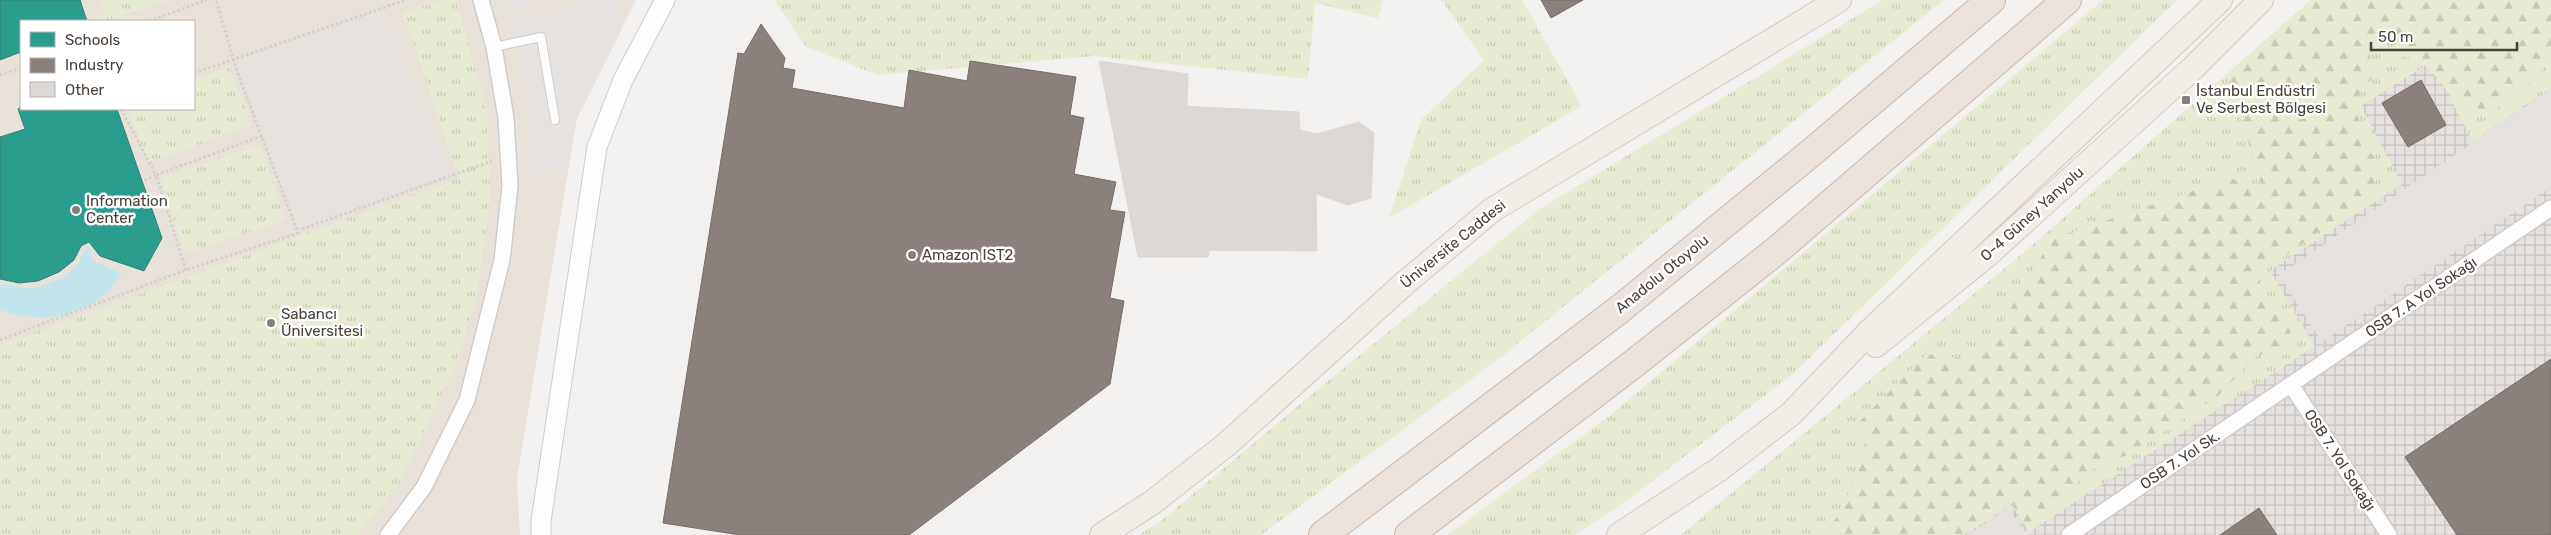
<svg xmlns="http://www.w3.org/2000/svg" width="2551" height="535" font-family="Rubik,sans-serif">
<defs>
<pattern id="industrial-grid" width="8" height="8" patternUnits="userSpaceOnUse" patternTransform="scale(1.25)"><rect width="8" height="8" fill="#e5e1df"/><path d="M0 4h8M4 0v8" fill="none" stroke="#c6c2c0"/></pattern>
<pattern id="grass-tufts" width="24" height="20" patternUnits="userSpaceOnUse" patternTransform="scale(1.25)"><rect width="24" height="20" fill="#e6ebd1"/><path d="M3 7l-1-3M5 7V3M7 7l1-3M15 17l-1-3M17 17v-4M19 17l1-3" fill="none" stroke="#c7cbb4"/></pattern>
<pattern id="forest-firs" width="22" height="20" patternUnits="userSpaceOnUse" patternTransform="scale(1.25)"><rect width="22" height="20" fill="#e6ebd1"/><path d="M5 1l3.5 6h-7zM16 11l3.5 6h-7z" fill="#c7cbb4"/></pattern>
</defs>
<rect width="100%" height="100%" fill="#f3f1ef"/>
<!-- industrial -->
<path fill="url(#industrial-grid)" d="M2311 0H2551V535H1681L2025 252Z"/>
<!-- education -->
<path fill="#e9e2db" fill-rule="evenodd" d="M0 0H636L577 118 517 479 520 535H0ZM21 21H194V109H21Z"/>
<!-- grass -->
<g fill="url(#grass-tufts)">
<path d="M99 0H169L106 21Z"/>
<path d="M446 0H456L488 117 490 200 477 297 454 368 398 485 358 535H0V345L459 178 403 13Z"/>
<path d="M774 0H1383L1378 18 1315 3 1308 79 1095 56 878 75 806 47Z"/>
<path d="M1437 0H1522L1582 106 1389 218 1421 120 1484 60 1442 1Z"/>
<path d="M1883 0H1944L1501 357 1261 535H1139L1162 520 1323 385 1541 208Z"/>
<path d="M2103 0H2177L1792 375 1614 510 1574 535H1447L1608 417Z"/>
<path d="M2311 0H2551V88L2473 142 2431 62 2361 106 2402 184 2270 271 2315 346 2029 532 2012 504 1964 535H1681L2025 252Z"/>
<path d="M230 67 251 125 148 163 128 109H194V80Z"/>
<path d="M260 145 285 220 185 253 161 178Z"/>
</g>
<!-- forest -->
<path fill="url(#forest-firs)" d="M2311 0H2551V60L2524 88 2496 109 2470 117 2421 60 2401 56 2399 37 2366 46 2376 72 2353 104 2378 171 2374 191 2258 276 2261 289 2284 309 2292 342 2255 357 2219 395 2131 454 2100 464 2082 478 2029 532 2012 504 1964 535H1823L1843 509 1865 444 1858 423 1927 354 1980 361 2052 239 2230 178 2263 190 2228 76Z"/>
<!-- parking -->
<g fill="#e5e2e0">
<path d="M503 0H546L508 13Z"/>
<path d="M603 0H615L623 26 577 118 568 168 530 172 527 106 519 54 511 22Z"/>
<path d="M382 8 450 176 302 229 237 63Z"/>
<path d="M2551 89V187L2322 342 2279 275Z"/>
<path d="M2008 508 2028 535H1967Z"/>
</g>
<!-- water -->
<path fill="#c3e6ee" d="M90 247 92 260 122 274C116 281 111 290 104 295 75 319 35 323 0 310V285C7 282 15 287 23 288 47 289 78 274 84 250Z"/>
<!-- schools -->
<g fill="#2a9d8f" stroke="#348176">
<path d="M0 0H80L87 21H21V52L0 60Z"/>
<path d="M21 107 117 109 162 238 144 271 100 256 89 242 81 246 74 260 59 272 38 281 19 283 0 279V137L25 129 18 109Z"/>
</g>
<!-- industry -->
<g fill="#8a817c" stroke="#776e68">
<path d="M1541 0H1583L1551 18Z"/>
<path d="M761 24 785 58 783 68 795 70 792 88 904 108 909 70 967 81 970 61 1076 77 1070 115 1084 118 1074 174 1116 182 1110 210 1125 212 1110 298 1124 301 1110 384 909 535H740L663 523 738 53 744 54Z"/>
<path d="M2421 80 2446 125 2408 147 2382 103Z"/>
<path d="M2551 359V535H2457L2405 457Z"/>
<path d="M2259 508 2277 535H2220Z"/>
</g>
<!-- building -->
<g fill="#dbd8d6" stroke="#dbd8d5">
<path d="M1099 61 1188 74 1187 106 1164 105 1163 178 1180 179 1178 250 1209 251 1208 257H1138Z"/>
<path d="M1164 105 1299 112 1300 130 1317 134 1285 164 1316 194 1317 251 1178 250 1180 179 1163 178Z"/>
<path d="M1359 122 1374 133 1371 198 1348 205 1316 194 1285 164 1317 134Z"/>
</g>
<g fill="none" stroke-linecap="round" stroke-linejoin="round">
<!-- service casing -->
<g stroke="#cfcdcb" stroke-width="10">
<path id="service" d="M494 47 541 37 555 120"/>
</g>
<!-- minor casing -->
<g stroke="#cfcdcb" stroke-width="18">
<g id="minor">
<path d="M2291 385 2389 535"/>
<path d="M388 535 424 487 467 400 502 260 510 186 506 118 494 47 481 0"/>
<path d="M2069 535 2551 208"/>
</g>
</g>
<!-- tertiary casing -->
<g stroke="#cfcdcb" stroke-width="21">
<path id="tertiary" d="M541 535V521L597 147 623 80 665 0"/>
</g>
<!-- primary casing -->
<g stroke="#d4c8be" stroke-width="26">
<g id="primary">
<path d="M1876 345 1986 256 2193 68 2261 0"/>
<path d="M1102 535 1153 502 1227 444 1405 283 1492 210 1839 0"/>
<path d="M1619 535 1718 470 1791 414 1870 331 2220 0"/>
</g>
</g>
<!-- motorway casing -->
<g stroke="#c9b8ac" stroke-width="30">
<g id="motorway">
<path d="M1323 535 1620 309 1812 152 1991 0"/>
<path d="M1409 535 1632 365 1776 251 2067 0"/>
</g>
</g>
<!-- path -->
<g stroke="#d3d0cd" stroke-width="3" stroke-dasharray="2.5 2.5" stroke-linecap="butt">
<path d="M149 21 207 0"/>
<path d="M194 73 406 0"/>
<path d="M0 75 21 68"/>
<path d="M121 109 156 175 143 181"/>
<path d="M302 229 492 161"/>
<path d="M186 270 156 175 262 136"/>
<path d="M0 340 186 270 298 233 237 71 216 0"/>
</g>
<!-- service -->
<use href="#service" stroke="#fdfdfd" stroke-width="8"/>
<!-- minor -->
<use href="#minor" stroke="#fdfdfd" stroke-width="15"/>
<!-- tertiary -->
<use href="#tertiary" stroke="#fdfdfd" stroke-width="19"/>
<!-- primary -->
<use href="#primary" stroke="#f1ece6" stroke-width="24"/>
<!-- motorway -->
<use href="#motorway" stroke="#ece3dc" stroke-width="28"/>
</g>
<!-- markers -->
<g fill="#857e79" stroke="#fff" stroke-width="2">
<rect x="2181" y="95" width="10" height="10" rx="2.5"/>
<circle cx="76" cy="210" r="5"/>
<circle cx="912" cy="255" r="5"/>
<circle cx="271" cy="323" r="5"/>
</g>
<g text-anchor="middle" stroke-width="5" stroke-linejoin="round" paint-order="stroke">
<!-- poi labels -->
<g font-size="15" fill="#4a403a" stroke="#fff" text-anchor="start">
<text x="2196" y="96">İstanbul Endüstri<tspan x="2196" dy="17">Ve Serbest Bölgesi</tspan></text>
<text x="86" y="206">Information<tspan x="86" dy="17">Center</tspan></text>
<text x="922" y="260">Amazon IST2</text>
<text x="281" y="319">Sabancı<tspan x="281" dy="17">Üniversitesi</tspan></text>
</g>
<!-- street labels -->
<g font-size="15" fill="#4a403a" stroke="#fff">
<text transform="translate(2032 214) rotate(-42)" y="5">O-4 Güney Yanyolu</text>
<text transform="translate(1453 244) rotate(-39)" y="5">Üniversite Caddesi</text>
<text transform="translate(1662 274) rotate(-39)" y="5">Anadolu Otoyolu</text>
<text transform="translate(2421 297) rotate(-34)" y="5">OSB 7. A Yol Sokağı</text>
<text transform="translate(2180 460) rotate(-34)" y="5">OSB 7. Yol Sk.</text>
<text transform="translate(2340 460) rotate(57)" y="5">OSB 7. Yol Sokağı</text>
</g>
</g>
<!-- legend -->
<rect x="20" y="20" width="175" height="90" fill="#ffffff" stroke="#b7b3b0"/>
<rect x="30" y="32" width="25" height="15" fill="#2a9d8f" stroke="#b7b3b0"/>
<text x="65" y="45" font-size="15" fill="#4a403a">Schools</text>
<rect x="30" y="58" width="25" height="15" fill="#8a817c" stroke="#b7b3b0"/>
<text x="65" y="70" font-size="15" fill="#4a403a">Industry</text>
<rect x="30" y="82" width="25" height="15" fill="#dbd8d6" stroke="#b7b3b0"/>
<text x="65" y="95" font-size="15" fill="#4a403a">Other</text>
<!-- scale -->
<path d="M2371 42v8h146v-8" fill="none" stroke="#4a403a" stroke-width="2.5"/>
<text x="2378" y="42" font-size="15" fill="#4a403a" stroke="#ffffff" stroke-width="4" paint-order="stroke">50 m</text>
</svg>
